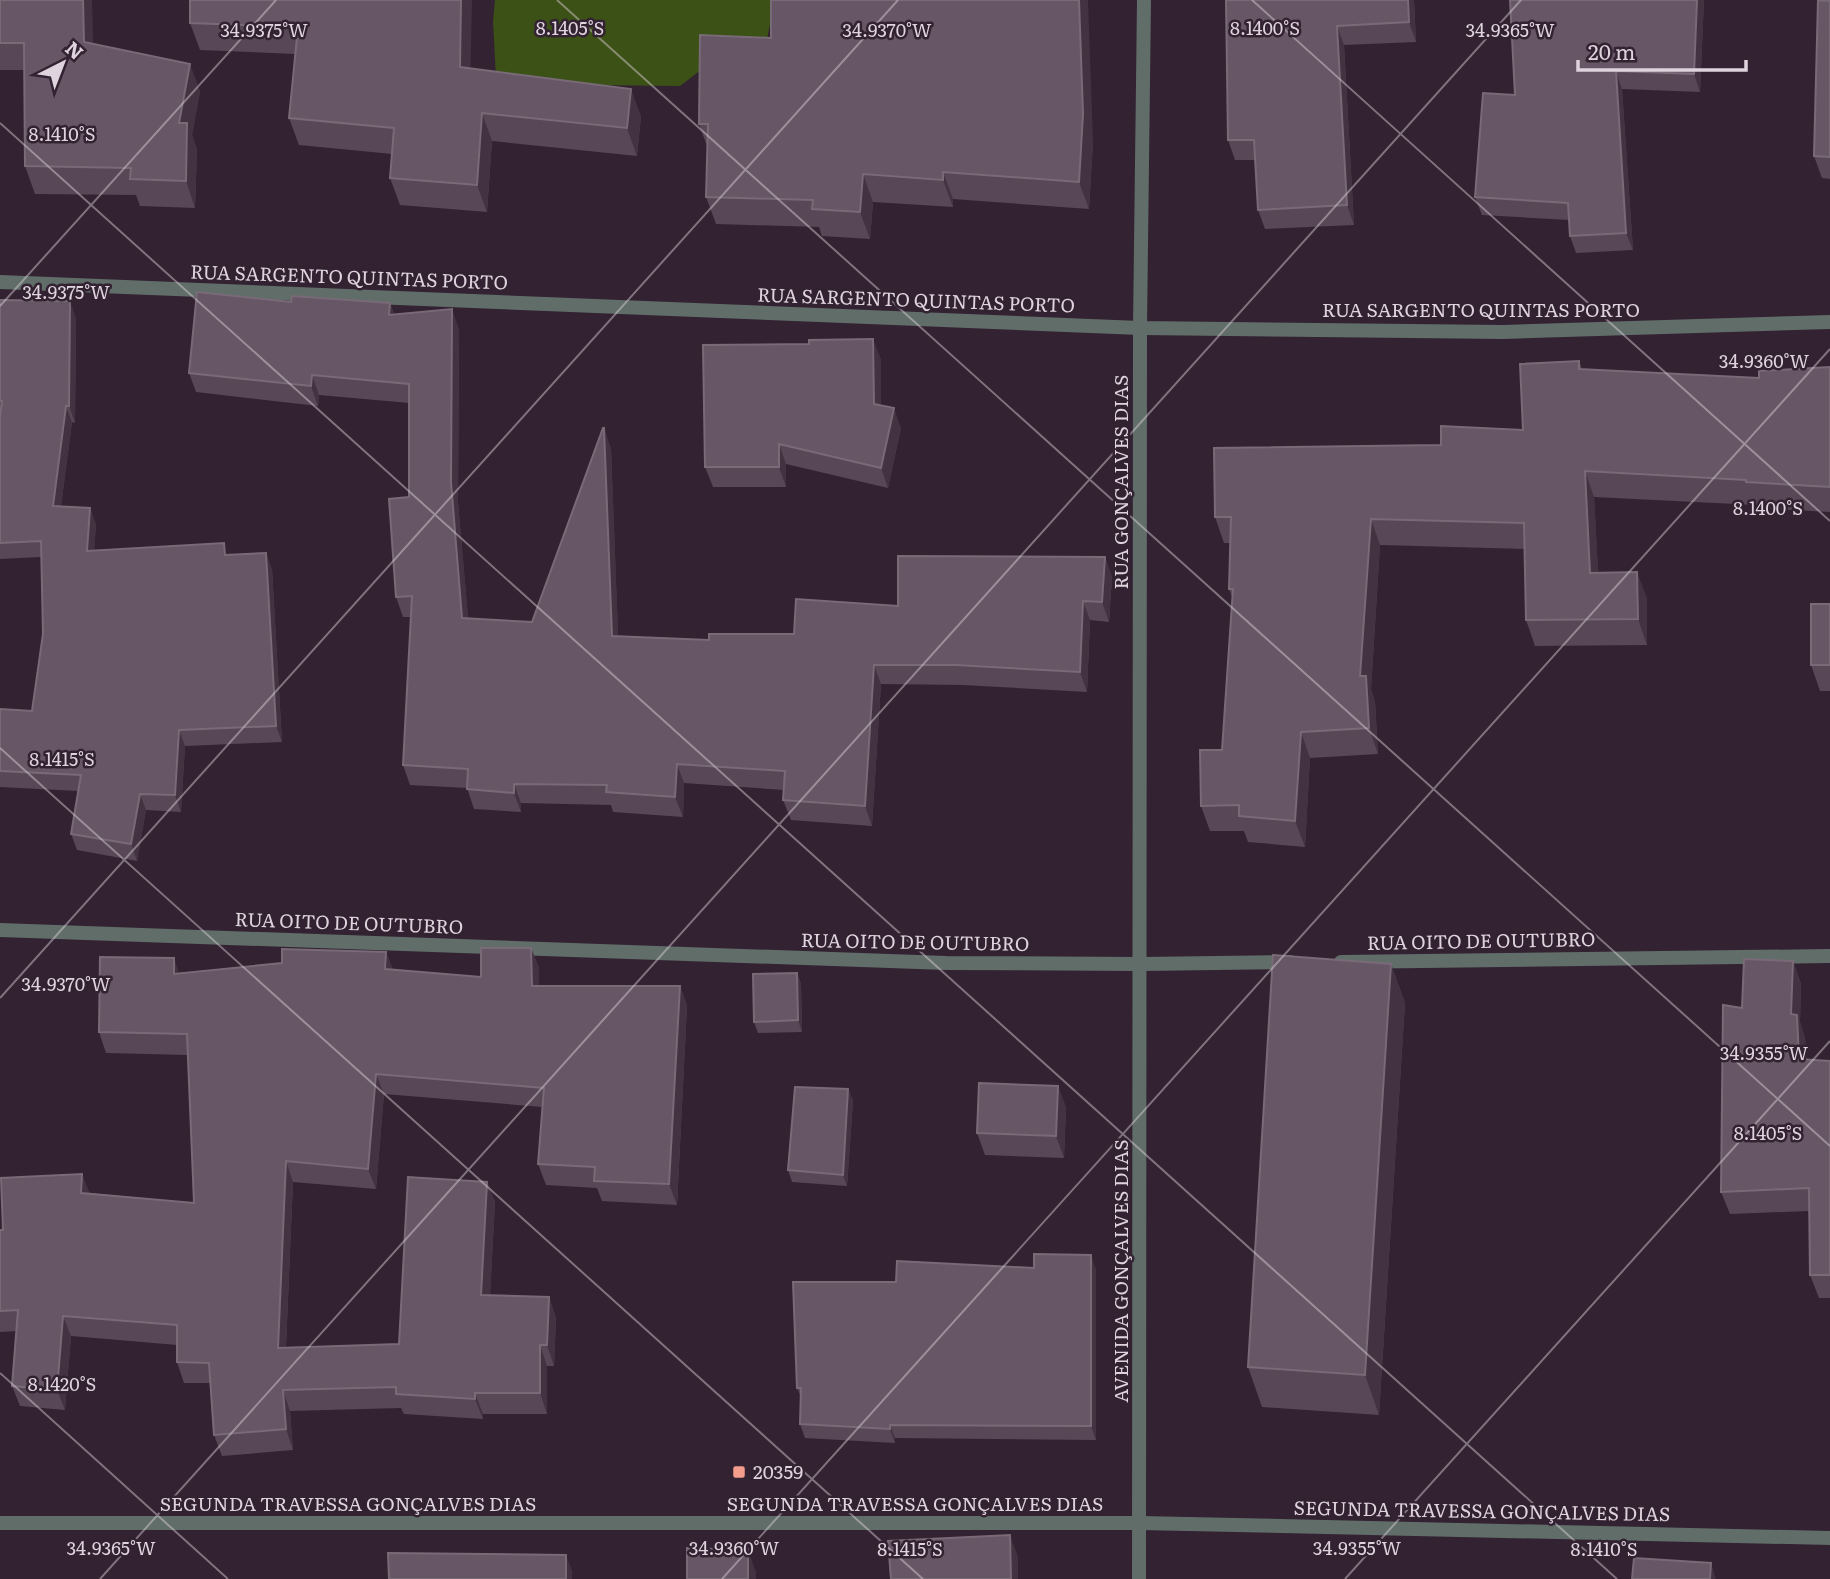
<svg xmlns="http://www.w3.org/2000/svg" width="1830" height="1579" font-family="Literata,serif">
<rect width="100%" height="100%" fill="#322232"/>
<!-- green -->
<path fill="#3c5116" d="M495 0H775L762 64 710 63 680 86 585 85 497 97 493 21Z"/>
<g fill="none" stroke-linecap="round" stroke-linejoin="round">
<!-- minor -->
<g stroke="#616d69" stroke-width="14">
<path d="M0 282 1140 328 1503 332 1830 322"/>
<path d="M0 930 946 963 1141 964"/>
<path d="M1140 1523 1830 1538"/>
</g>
<!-- tertiary -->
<g stroke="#616d69" stroke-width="14">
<path d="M1341 962 1830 956"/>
<path d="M1141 964 1290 962"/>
<path d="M0 1523H1140"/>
<path d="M1139 1579 1140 328 1144 0"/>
</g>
</g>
<!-- wall -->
<g fill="#574757">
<path d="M0 0 93 44 200 91 192 135 197 150 195 208 140 206 136 195 35 194 25 166 24 70H0Z"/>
<path d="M190 0 470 69 641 116 637 156 492 141 487 212 400 205 390 178 392 154 299 145 289 118 295 54 200 50 190 23Z"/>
<path d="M1226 0H1414L1416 42 1344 45 1354 225 1265 229 1258 210 1255 160H1235L1228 140Z"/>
<path d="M1510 0H1704L1700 92 1622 89 1633 250 1576 253 1570 236 1569 220 1482 215 1475 197 1515 95Z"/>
<path d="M1830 1V179L1822 178 1814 156Z"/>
<path d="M771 38 1093 141 1089 209 953 199V207L873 202 870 239 822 236 819 227 716 224 706 197 708 149 699 124Z"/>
<path d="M0 300 76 318 75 423 72 422 61 506 90 508 96 525 94 550 229 555 272 569 282 742 185 746 181 812 146 810 137 861 77 850 71 834 78 791 0 787V709L32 711 43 634 41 557 0 559Z"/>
<path d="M291 302 390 303 394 314 459 329 458 502 468 618 532 622 611 448 618 637 709 640 794 634 898 606 1105 557 1112 577 1109 622 1090 620 1087 692 963 685 881 684 872 826 791 820 783 800 784 790 684 783 683 817 613 812 611 805 521 803V812L474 809 467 788 410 785 403 765 411 617H403L396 597 409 497V403L319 395 318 406 196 392 189 373Z"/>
<path d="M881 359V406L901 428 888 488 786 464V487H713L705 467Z"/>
<path d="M1579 361 1582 369 1759 378 1830 367V512L1756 508 1755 505 1594 497 1598 573 1647 598V645L1535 646 1526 620 1525 549 1380 545 1371 689 1375 702 1378 754 1310 758 1305 847 1248 842 1244 831H1210L1201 806 1222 750 1233 599 1229 589 1230 543H1224L1215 517 1441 445 1523 430Z"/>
<path d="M1830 604V691H1820L1811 665Z"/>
<path d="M531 948 539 968V986H680L687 1006 677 1205 602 1201 597 1188 546 1185 538 1164 542 1107 384 1094 376 1189 293 1182 286 1347 399 1344 487 1182 495 1202 490 1295 549 1297 556 1318 554 1366H547V1414H483V1419L404 1414 401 1408 290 1411 293 1450 222 1456 214 1435 211 1383H184L177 1362V1345L71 1336 65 1410 20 1406 12 1386 17 1331 0 1332V1230H3L82 1174 89 1193 194 1203 188 1055 106 1053 99 1032 179 973 386 952 393 970 481 977Z"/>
<path d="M1793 961 1801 984 1800 1022 1805 1038 1807 1060 1830 1061V1298H1819L1810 1275 1809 1211 1730 1214 1721 1192Z"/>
<path d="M1391 964 1405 1003 1379 1415 1262 1407 1248 1367Z"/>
<path d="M797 973 801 984 802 1032 758 1033 754 1022Z"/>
<path d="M1058 1086 1066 1108 1064 1158 985 1155 977 1133Z"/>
<path d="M848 1089 853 1101 847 1186 792 1182 788 1170Z"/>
<path d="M1034 1268 1096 1269V1440L895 1438V1443L805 1438 800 1424 801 1397 797 1388 896 1282Z"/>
</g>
<!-- shaded-wall -->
<g fill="#423242">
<path d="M83 0H92L94 70 84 42Z"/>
<path d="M461 0H472L470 94 460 67Z"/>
<path d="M1079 0H1088L1093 141 1089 209 1079 182Z"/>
<path d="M1408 0H1414L1416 42 1409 22Z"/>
<path d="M1697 0H1704L1700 92 1694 74Z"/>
<path d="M1337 26 1344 45 1354 225 1347 205Z"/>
<path d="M190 64 200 91 192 135 197 150 195 208 186 181 179 123Z"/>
<path d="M1616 71 1622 89 1633 250 1626 233Z"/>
<path d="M631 89 641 116 637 156 627 128Z"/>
<path d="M482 113 492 141 487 212 477 185Z"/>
<path d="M943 172 953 199V207L943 180Z"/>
<path d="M863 174 873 202 870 239 860 212Z"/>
<path d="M70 301 76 318 75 423 69 406Z"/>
<path d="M390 303 397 323 389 315Z"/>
<path d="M452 309 459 329 458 502 470 638 462 618 451 482Z"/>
<path d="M873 339 881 359V424L874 404Z"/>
<path d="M312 375 319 395 318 406 311 386Z"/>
<path d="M66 406 72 422 59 522 53 506Z"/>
<path d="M894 408 901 428 888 488 881 468Z"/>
<path d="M604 428 611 448 619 656 612 636Z"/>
<path d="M779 444 786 464V487L779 467Z"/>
<path d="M1585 471 1594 497 1600 599 1590 573Z"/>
<path d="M90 508 96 525 93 567 87 551Z"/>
<path d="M1371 519 1380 545 1371 689 1375 702 1378 754 1369 728 1360 676Z"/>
<path d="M266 553 272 569 282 742 276 726Z"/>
<path d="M1105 557 1112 577 1109 622 1102 602Z"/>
<path d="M1637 572 1647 598V645L1638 619Z"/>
<path d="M1083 601 1090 620 1087 692 1080 672Z"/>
<path d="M874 665 881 684 872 826 865 806Z"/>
<path d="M179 730 185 746 181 812 175 795Z"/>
<path d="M1301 732 1310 758 1305 847 1295 821Z"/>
<path d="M677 764 684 783 683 817 675 797Z"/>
<path d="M514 784 521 803V812L514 793Z"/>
<path d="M140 794 146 810 137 861 131 844Z"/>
<path d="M531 948 539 968V1006L532 986Z"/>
<path d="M386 952 394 973 385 969Z"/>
<path d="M174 958 181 979 174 974Z"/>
<path d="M1793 961 1801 984 1800 1022 1805 1038 1808 1082 1799 1059 1791 1014Z"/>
<path d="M1391 964 1405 1003 1379 1415 1365 1375Z"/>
<path d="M797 973 801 984 802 1032 798 1020Z"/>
<path d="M680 986 687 1006 677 1205 669 1184Z"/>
<path d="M376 1074 384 1094 376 1189 368 1169Z"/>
<path d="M1058 1086 1066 1108 1064 1158 1056 1136Z"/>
<path d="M848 1089 853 1101 847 1186 843 1175Z"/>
<path d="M286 1161 293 1182 285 1368 278 1348Z"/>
<path d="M82 1174 90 1194 81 1193Z"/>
<path d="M487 1182 495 1202 489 1315 481 1295Z"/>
<path d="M1091 1255 1096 1269V1440L1091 1426Z"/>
<path d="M549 1297 556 1318 554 1366 547 1345Z"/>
<path d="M63 1316 71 1336 65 1410 57 1390Z"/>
<path d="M540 1345 547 1366V1414L540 1393Z"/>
<path d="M283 1390 290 1411 293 1450 286 1429Z"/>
<path d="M475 1393 483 1414V1419L475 1399Z"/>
<path d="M890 1425 895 1438V1443L890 1429Z"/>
<path d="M1010 1535 1018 1557V1579H1011Z"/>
<path d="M748 1550 756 1572V1579H748Z"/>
<path d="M566 1555 572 1571V1579H566Z"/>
<path d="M1711 1563 1716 1579H1710Z"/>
</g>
<!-- building -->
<g fill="#665666" stroke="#796a78" stroke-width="2">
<path d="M0 0H83L84 42 190 64 179 123H187L186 181 130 179 131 168 25 166 24 43H0Z"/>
<path d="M190 0H461L460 67 631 89 627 128 482 113 477 185 390 178 394 128 289 118 298 27 190 23Z"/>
<path d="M771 0H1079L1083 114 1079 182 943 172V180L863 174 860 212 812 209 813 200 706 197 708 124H699L700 35 771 38Z"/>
<path d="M1226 0H1408L1409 22 1337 26 1347 205 1258 210 1254 140H1228Z"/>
<path d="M1510 0H1697L1694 74 1616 71 1626 233 1570 236 1568 203 1475 197 1483 93 1515 95Z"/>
<path d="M1818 0 1830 1V157L1814 156Z"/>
<path d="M197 292 291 302 292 296 390 303 389 315 452 309 451 482 462 618 532 622 603 428H604L612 636 709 640V634H794L796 599 898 606V556L1105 557 1102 602 1083 601 1080 672 956 665H874L865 806 783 800 785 771 677 764 675 797 606 792 607 785 514 784V793L467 789 468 769 403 765 412 596 396 597 389 499 409 497V384L312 375 311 386 189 373Z"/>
<path d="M0 300 70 301 69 406H66L53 506 90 508 87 551 224 543 225 555 266 553 276 726 179 730 175 795 140 794 131 844 71 834 81 775 0 771V709L32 711 43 634 41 541 0 543V417L2 401H0Z"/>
<path d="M873 339 874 404 894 408 881 468 779 444V467H705L703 345 809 344V340Z"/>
<path d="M1579 361V369L1759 378V371L1830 367V487L1746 482V480L1585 471 1590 573 1637 572 1638 619 1526 620 1524 523 1371 519 1360 676H1366L1369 728 1301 732 1295 821 1239 816V805L1201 806 1200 750H1222L1233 589H1229L1231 517H1215L1214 448 1441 445V426L1523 430 1520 364Z"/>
<rect x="1811" y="604" width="19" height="61"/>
<path d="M481 948H531L532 986H680L669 1184 594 1181 595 1167 538 1164 544 1088 376 1074 368 1169 286 1161 278 1348 399 1344 408 1177 487 1182 481 1295 549 1297 547 1345H540V1393H475V1399L396 1394V1387L283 1390 286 1429 214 1435 209 1363 177 1362V1325L63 1316 57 1390 12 1386 18 1310 0 1311V1230H3L1 1178 82 1174 81 1193 194 1203 187 1034 99 1032 100 957 174 958V974L282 963V949L386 952 385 969 481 977Z"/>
<path d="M1273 955 1391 964 1365 1375 1248 1367Z"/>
<path d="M1744 959 1793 961 1791 1014 1797 1015 1799 1059 1830 1061V1275H1810L1809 1188 1721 1192 1723 1005 1742 1008Z"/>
<path d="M797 973 798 1020 754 1022 753 974Z"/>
<path d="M979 1083 1058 1086 1056 1136 977 1133Z"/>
<path d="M795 1087 848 1089 843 1175 788 1170Z"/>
<path d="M1034 1254 1091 1255V1426L890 1425V1429L800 1424 801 1388H797L793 1282H896L897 1261 1034 1268Z"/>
<path d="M1010 1535 1011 1579H891L888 1541Z"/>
<path d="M687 1548 748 1550V1579H687Z"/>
<path d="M388 1553 566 1555V1579H389Z"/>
<path d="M1634 1558 1711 1563 1710 1579H1632Z"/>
</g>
<!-- ticks -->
<path fill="none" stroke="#dfd4de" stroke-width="2" stroke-opacity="0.45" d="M557 0 1830 1146M1252 0 1830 521M0 123 1617 1579M0 306 276 0M0 748 923 1579M0 998 898 0M0 1373 228 1579M100 1579 1521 0M722 1579 1830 349M1345 1579 1830 1041"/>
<!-- markers -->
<rect fill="#f49d8c" stroke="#322232" stroke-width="2.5" x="732" y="1465" width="14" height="14" rx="3.5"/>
<g text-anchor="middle" stroke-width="5" stroke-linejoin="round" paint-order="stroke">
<!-- street labels -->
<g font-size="19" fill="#dfd4de" stroke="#322232">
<text transform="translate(349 277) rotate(2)" y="7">RUA SARGENTO QUINTAS PORTO</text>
<text transform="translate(916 300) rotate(2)" y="7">RUA SARGENTO QUINTAS PORTO</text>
<text x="1481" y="317">RUA SARGENTO QUINTAS PORTO</text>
<text transform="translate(1121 482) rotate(-90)" y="7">RUA GONÇALVES DIAS</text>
<text transform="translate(349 923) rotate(2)" y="7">RUA OITO DE OUTUBRO</text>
<text transform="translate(1481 941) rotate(-1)" y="7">RUA OITO DE OUTUBRO</text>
<text transform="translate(915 942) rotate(1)" y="7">RUA OITO DE OUTUBRO</text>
<text transform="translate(1121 1271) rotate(-90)" y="7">AVENIDA GONÇALVES DIAS</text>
<text x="348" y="1511">SEGUNDA TRAVESSA GONÇALVES DIAS</text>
<text x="915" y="1511">SEGUNDA TRAVESSA GONÇALVES DIAS</text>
<text transform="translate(1482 1511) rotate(1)" y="7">SEGUNDA TRAVESSA GONÇALVES DIAS</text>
</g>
<!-- poi labels -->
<g font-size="19" fill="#dfd4de" stroke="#322232" text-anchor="start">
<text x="753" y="1479">20359</text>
</g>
</g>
<g font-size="18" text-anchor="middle" fill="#dfd4de" stroke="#322232" stroke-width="5" stroke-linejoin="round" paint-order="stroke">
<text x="570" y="35">8.1405°S</text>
<text x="1265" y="35">8.1400°S</text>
<text x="264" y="37">34.9375°W</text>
<text x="887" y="37">34.9370°W</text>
<text x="1510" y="37">34.9365°W</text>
<text x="62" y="141">8.1410°S</text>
<text x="66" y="299">34.9375°W</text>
<text x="1764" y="368">34.9360°W</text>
<text x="1768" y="515">8.1400°S</text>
<text x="62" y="766">8.1415°S</text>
<text x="66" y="991">34.9370°W</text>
<text x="1764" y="1060">34.9355°W</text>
<text x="1768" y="1140">8.1405°S</text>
<text x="62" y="1391">8.1420°S</text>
<text x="111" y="1555">34.9365°W</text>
<text x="734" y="1555">34.9360°W</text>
<text x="1357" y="1555">34.9355°W</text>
<text x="910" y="1556">8.1415°S</text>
<text x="1604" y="1556">8.1410°S</text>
</g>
<!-- north arrow -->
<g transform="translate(63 63) rotate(42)" stroke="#322232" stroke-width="5" paint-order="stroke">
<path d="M0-5L12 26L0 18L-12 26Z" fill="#dfd4de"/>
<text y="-10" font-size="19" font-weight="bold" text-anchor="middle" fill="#dfd4de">N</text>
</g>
<!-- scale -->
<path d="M1578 60v10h168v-10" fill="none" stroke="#dfd4de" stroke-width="3.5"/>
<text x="1588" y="60" font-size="21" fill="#dfd4de" stroke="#322232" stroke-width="5" paint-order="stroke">20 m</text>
</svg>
